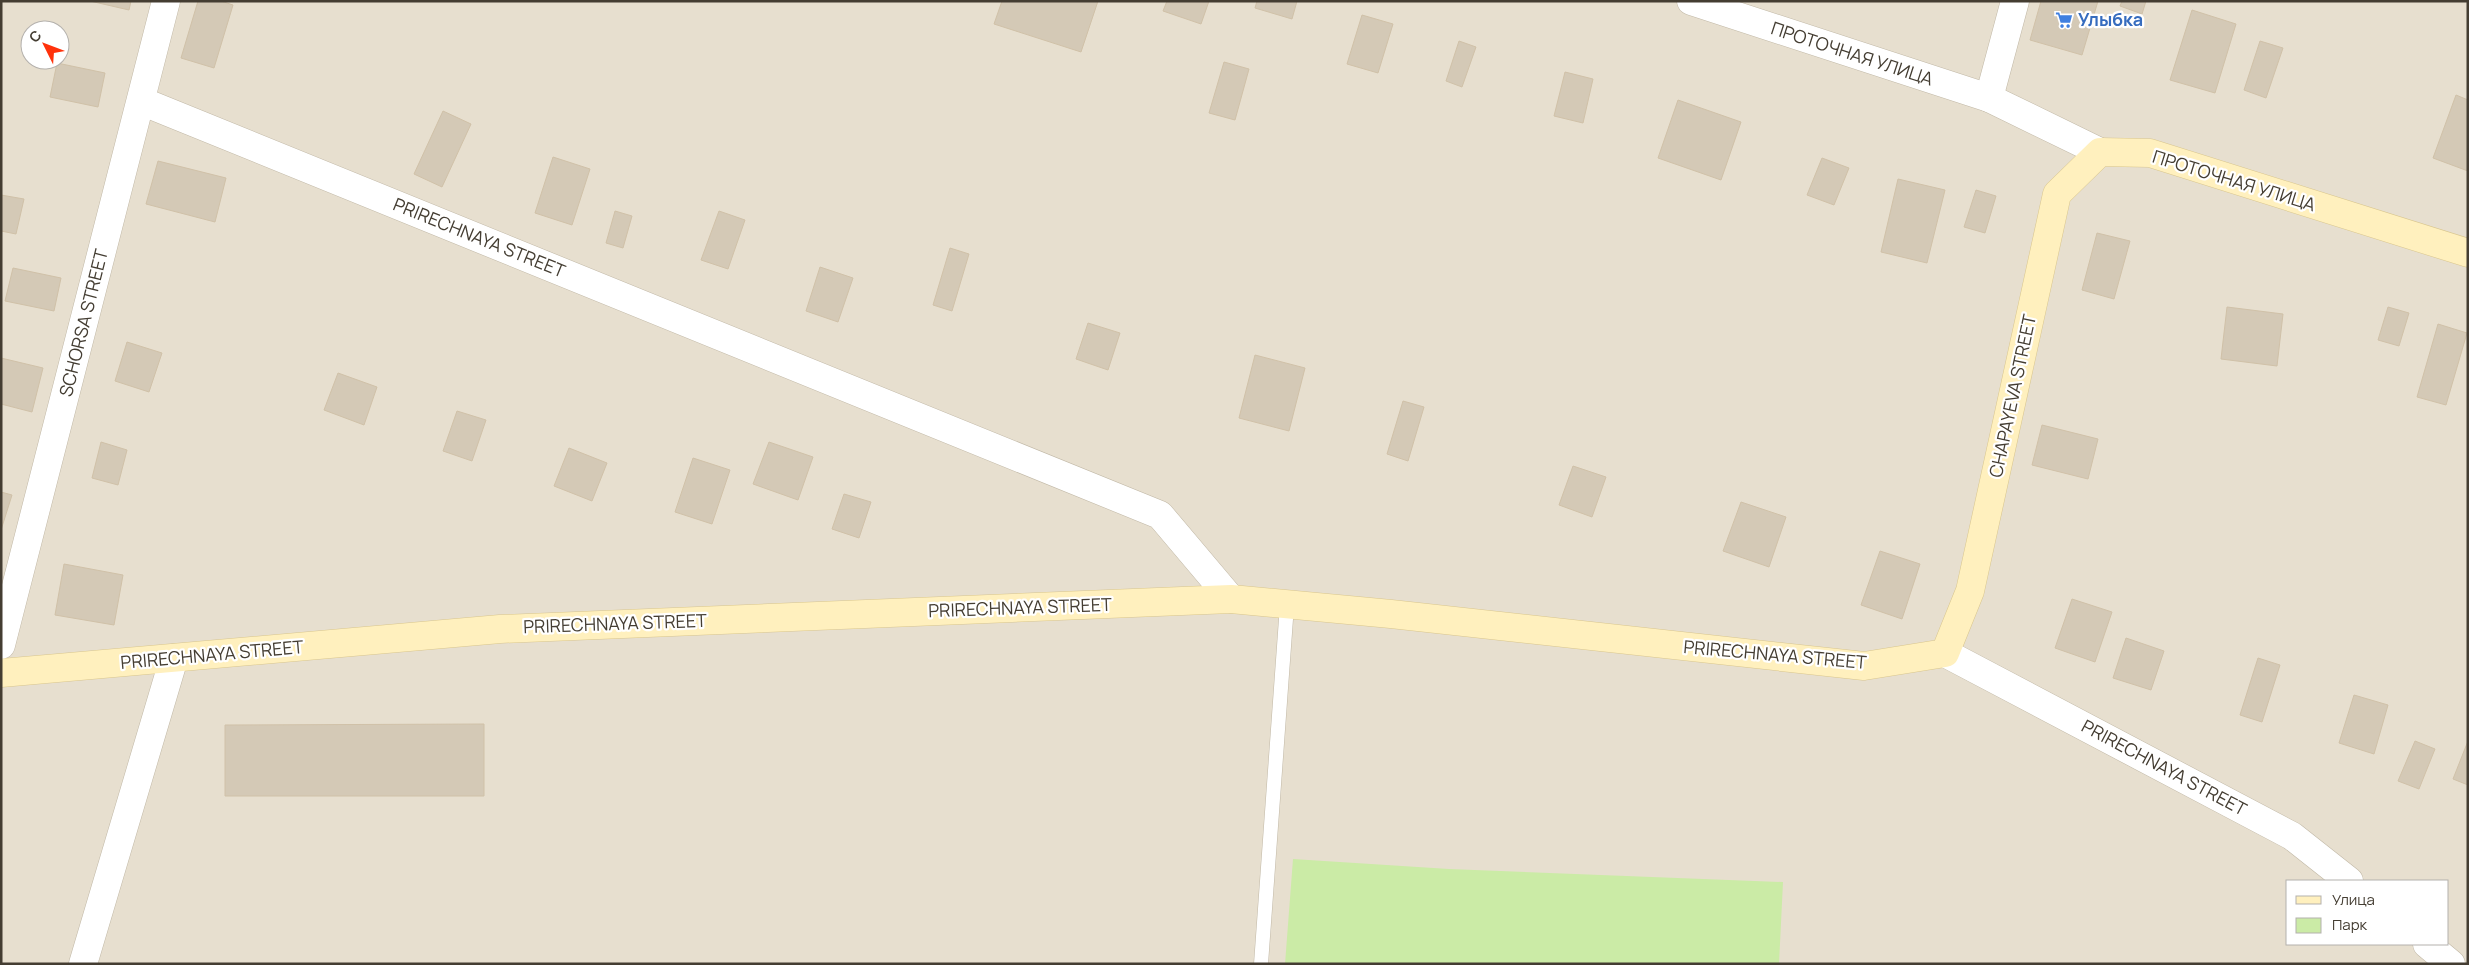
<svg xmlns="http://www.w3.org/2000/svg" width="2469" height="965" font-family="Manrope,sans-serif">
<rect width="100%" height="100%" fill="#f2ede1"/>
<!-- residential -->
<path fill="#e7dfcf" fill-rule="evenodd" d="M1 1H2468V964H1ZM30 30H60V60H30ZM2288 881H2448V944H2288Z"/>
<!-- green -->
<path fill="#cbeba6" d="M1293 859 1449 869 1783 882 1779 964H1285Z"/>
<!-- building -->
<g fill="#d4c9b6" stroke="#d0c1a8">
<path d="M90 1H131L129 10Z"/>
<path d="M198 1H221L233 5 214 68 181 58Z"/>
<path d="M1002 1H1098L1081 52 994 24Z"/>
<path d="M1167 1H1209L1201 24 1163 11Z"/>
<path d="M1257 1H1297L1292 19 1255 8Z"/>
<path d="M2041 1H2098L2082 55 2030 40Z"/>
<path d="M2122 1H2146L2142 14 2120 6Z"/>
<path d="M2192 10 2236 24 2215 93 2170 80Z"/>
<path d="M1362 15 1393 24 1378 73 1347 64Z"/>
<path d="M1459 41 1476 47 1462 87 1446 81Z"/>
<path d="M2260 41 2283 48 2266 98 2244 90Z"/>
<path d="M1224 62 1249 69 1235 120 1209 113Z"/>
<path d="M57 63 105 73 98 107 50 97Z"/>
<path d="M1565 72 1593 79 1583 123 1554 116Z"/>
<path d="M2456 95 2468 100V171L2433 158Z"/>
<path d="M1678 100 1741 122 1721 180 1658 158Z"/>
<path d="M443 111 471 124 442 187 414 174Z"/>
<path d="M553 157 590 169 572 225 535 213Z"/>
<path d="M1822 158 1849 168 1834 205 1807 195Z"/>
<path d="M158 161 226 178 215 222 146 204Z"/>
<path d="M1898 179 1945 190 1927 263 1881 252Z"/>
<path d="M1976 190 1996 196 1985 233 1964 227Z"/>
<path d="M1 195 24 199 16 234 1 231Z"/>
<path d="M615 211 632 216 623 248 606 243Z"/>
<path d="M719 211 745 220 728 269 701 260Z"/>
<path d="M2097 233 2130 241 2114 299 2082 290Z"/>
<path d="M950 248 969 254 952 311 933 305Z"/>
<path d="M820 267 853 278 838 322 806 311Z"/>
<path d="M13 268 61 278 54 311 5 301Z"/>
<path d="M2227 307 2283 314 2277 366 2221 359Z"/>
<path d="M2388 307 2409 313 2399 346 2378 340Z"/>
<path d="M1088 323 1120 333 1108 370 1076 359Z"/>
<path d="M2438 324 2467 333 2446 405 2417 397Z"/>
<path d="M127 342 162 353 149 392 115 381Z"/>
<path d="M1255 355 1305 368 1289 431 1239 418Z"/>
<path d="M1 358 43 368 32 412 1 404Z"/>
<path d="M338 373 377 387 364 425 324 410Z"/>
<path d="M1403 401 1424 407 1408 461 1387 454Z"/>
<path d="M457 411 486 420 472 461 443 451Z"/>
<path d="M2042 425 2098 439 2088 479 2032 465Z"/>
<path d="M101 442 127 450 118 485 92 478Z"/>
<path d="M769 442 813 457 798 500 753 484Z"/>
<path d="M569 448 607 463 592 501 554 486Z"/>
<path d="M693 458 730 470 712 524 675 512Z"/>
<path d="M1573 466 1606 477 1592 517 1559 505Z"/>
<path d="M1 492 12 495 1 530Z"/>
<path d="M844 494 871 502 859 538 832 529Z"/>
<path d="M1741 502 1786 517 1769 567 1723 551Z"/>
<path d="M1880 551 1920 564 1902 619 1861 605Z"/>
<path d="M64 564 123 575 114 625 55 615Z"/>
<path d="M2072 599 2112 612 2095 662 2055 648Z"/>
<path d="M2126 638 2164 651 2151 690 2113 678Z"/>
<path d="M2258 658 2280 665 2262 722 2240 715Z"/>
<path d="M2354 695 2388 705 2374 754 2339 743Z"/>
<path d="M484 724V796H225V725Z"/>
<path d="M2415 741 2435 749 2419 789 2398 781Z"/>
<path d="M2468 741V785L2453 779Z"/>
</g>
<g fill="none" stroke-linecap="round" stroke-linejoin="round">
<!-- lane casing -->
<g stroke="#c1b8a6" stroke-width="15">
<path id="lane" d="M1261 964 1287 605"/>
</g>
<!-- street casing -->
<g stroke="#c1b8a6" stroke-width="29">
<g id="street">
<path d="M1691 1 1989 98 2100 152"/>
<path d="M1989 98 2015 1"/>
<path d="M141 101 1160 515 1231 599"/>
<path d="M1 645 166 1"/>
<path d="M1945 653 2292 836 2349 881"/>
<path d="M2427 944 2451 964"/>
<path d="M83 964 174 658"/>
</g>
</g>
<!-- secondary casing -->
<g stroke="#d9c68e" stroke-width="29">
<path id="secondary" d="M1 673 500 629 1231 599 1391 614 1864 666 1945 653 1970 591 2057 194 2100 152 2150 153 2468 253"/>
</g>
<!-- lane -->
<use href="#lane" stroke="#fff" stroke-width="14"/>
<!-- street -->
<use href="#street" stroke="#fff" stroke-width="28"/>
<!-- secondary -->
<use href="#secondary" stroke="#fff0be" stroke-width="28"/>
</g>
<!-- icons -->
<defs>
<g id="supermarket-bare" transform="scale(1.35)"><path d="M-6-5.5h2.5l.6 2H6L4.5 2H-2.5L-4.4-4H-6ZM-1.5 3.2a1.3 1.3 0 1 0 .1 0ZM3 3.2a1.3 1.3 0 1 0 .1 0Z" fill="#3f7fe0" stroke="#fff" stroke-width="2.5" paint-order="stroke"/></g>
</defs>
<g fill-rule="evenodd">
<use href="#supermarket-bare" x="2064" y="20"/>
</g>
<g text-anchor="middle" stroke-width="4.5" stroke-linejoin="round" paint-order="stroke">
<!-- shop labels -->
<g font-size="18" font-weight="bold" fill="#366cbe" stroke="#fff" text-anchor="start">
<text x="2078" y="26">Улыбка</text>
</g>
<!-- street labels -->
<g font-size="18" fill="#443d32" stroke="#fff">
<text transform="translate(1852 54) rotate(18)" y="6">ПРОТОЧНАЯ УЛИЦА</text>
<text transform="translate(2234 181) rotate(17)" y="6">ПРОТОЧНАЯ УЛИЦА</text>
<text transform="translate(479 238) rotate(22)" y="6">PRIRECHNAYA STREET</text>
<text transform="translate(84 323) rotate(-76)" y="6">SCHORSA STREET</text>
<text transform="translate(2013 396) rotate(-78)" y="6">CHAPAYEVA STREET</text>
<text transform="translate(1020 608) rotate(-2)" y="6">PRIRECHNAYA STREET</text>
<text transform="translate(615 624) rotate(-2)" y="6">PRIRECHNAYA STREET</text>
<text transform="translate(212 655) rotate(-5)" y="6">PRIRECHNAYA STREET</text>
<text transform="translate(1775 655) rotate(5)" y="6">PRIRECHNAYA STREET</text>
<text transform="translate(2164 768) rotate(28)" y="6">PRIRECHNAYA STREET</text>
</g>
</g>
<!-- border -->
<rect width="2469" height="965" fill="none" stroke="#443d32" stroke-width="5"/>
<!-- legend -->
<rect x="2286" y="880" width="162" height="65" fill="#ffffff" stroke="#b4b1ad"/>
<rect x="2296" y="896" width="25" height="8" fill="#fff0be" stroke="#b4b1ad"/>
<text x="2332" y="905" font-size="15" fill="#443d32">Улица</text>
<rect x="2296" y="918" width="25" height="15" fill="#cbeba6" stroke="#b4b1ad"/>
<text x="2332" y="930" font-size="15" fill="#443d32">Парк</text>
<!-- north arrow -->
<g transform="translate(45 45) rotate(312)"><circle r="24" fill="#ffffff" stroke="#b4b1ad"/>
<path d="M0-4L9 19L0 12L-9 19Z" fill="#ff320b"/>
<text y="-8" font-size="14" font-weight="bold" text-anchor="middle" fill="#443d32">С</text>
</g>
</svg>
